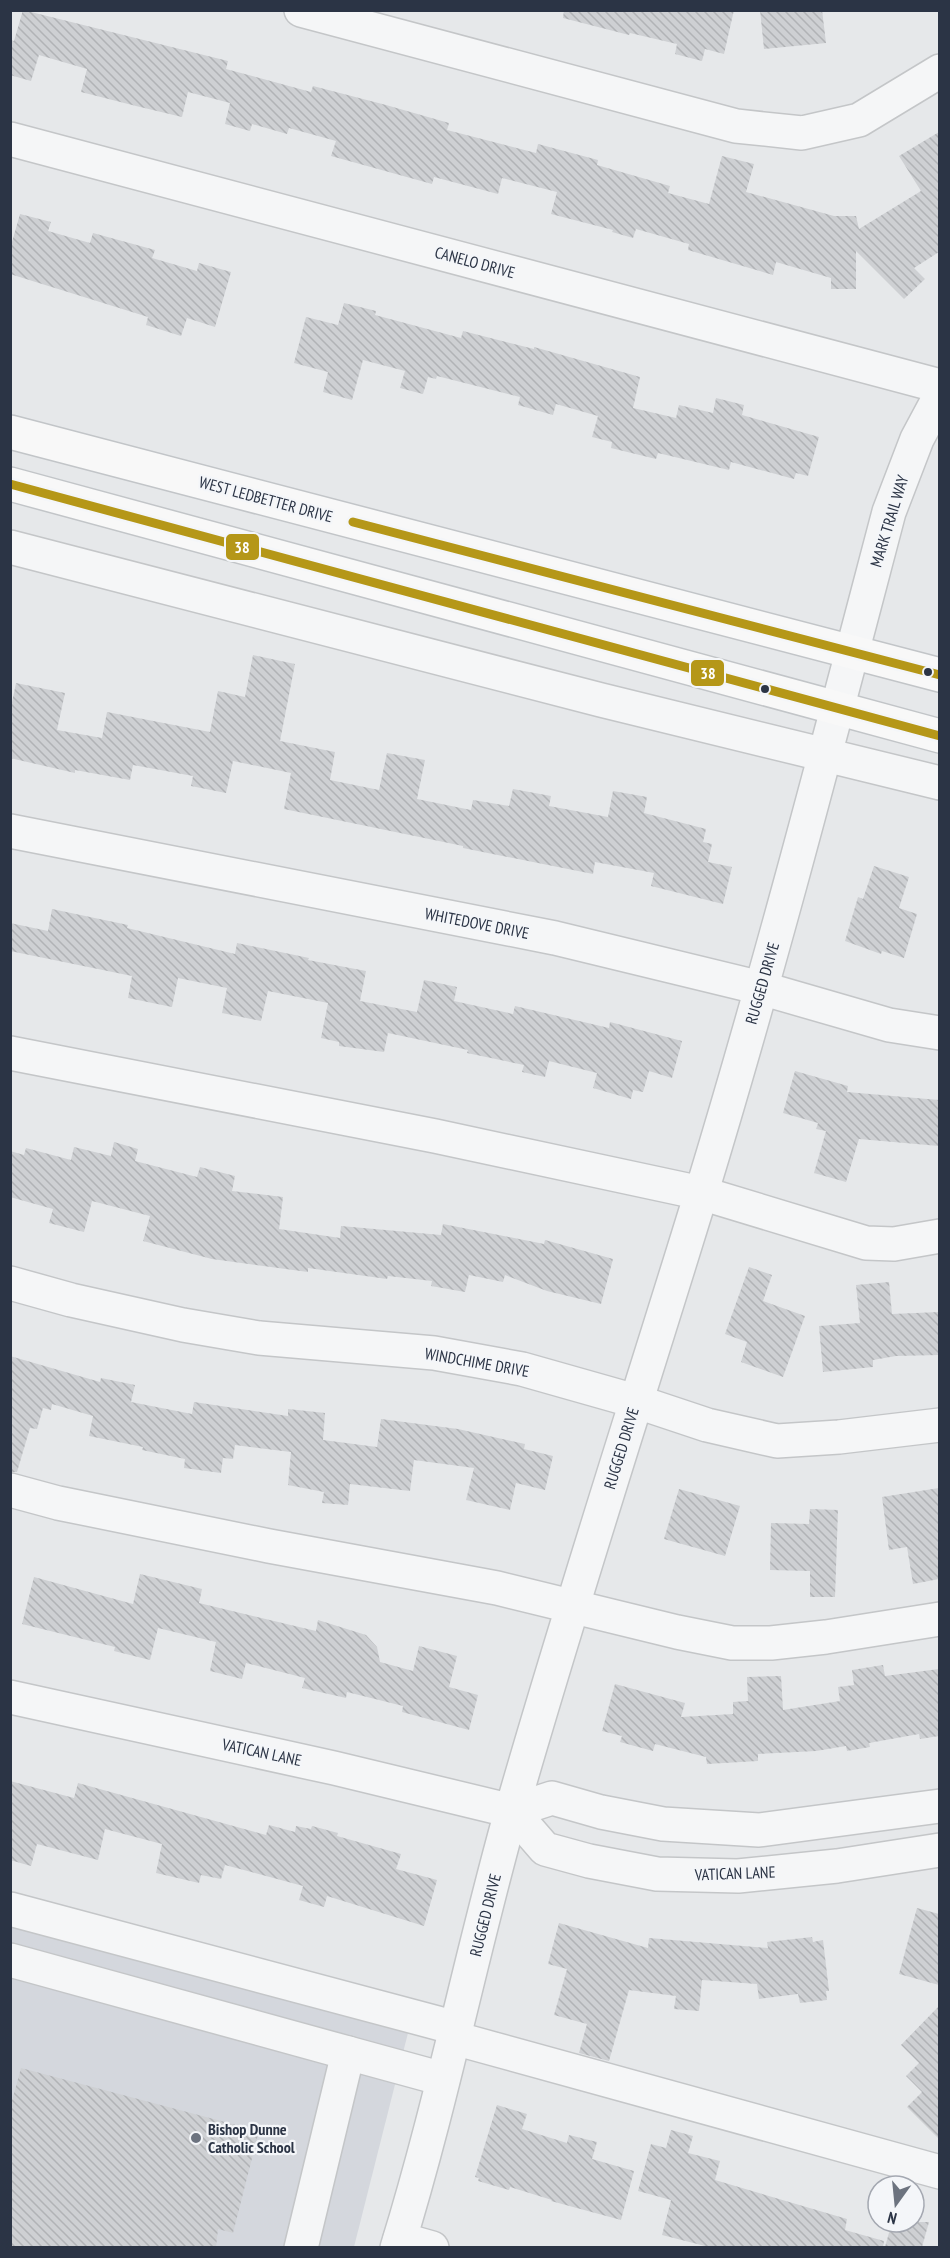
<svg xmlns="http://www.w3.org/2000/svg" width="950" height="2258" font-family="'PT Sans Narrow',sans-serif">
<defs>
<pattern id="building-back-hatch" width="6" height="6" patternUnits="userSpaceOnUse" patternTransform="scale(1.5)"><rect width="6" height="6" fill="#ced0d3"/><path d="M-1 5l2 2M0 0l6 6M5-1l2 2" fill="none" stroke="#b1b3b6"/></pattern>
</defs>
<rect width="100%" height="100%" fill="#e6e8ea"/>
<!-- built -->
<path fill="#d4d7dd" d="M10 1922 409 2029 354 2247H11Z"/>
<!-- building -->
<g fill="url(#building-back-hatch)">
<path d="M23 10 228 61 226 69 311 92 313 86 386 105 449 123 447 130 536 153 538 144 598 160 597 165 670 186 668 193 709 204 722 156 754 164 746 192 834 216H856L859 229 921 191 899 156 939 132V252L914 268 925 279 904 299 856 251V289H831V278L776 262 773 275 688 250 689 244 636 229 633 238 612 232 613 230 551 214 557 192 502 178 498 194 434 177 432 184 331 156 336 141 289 128 287 134 252 124 250 131 225 124 230 103 188 92 182 117 136 106 81 92 87 69 39 55 31 81 10 75V40L14 41Z"/>
<path d="M564 10H734L724 54 705 49 702 61 675 54 677 44 630 33 629 35 563 18Z"/>
<path d="M760 10H822L826 43 764 49Z"/>
<path d="M20 214 51 222 48 231 90 243 93 233 155 250 152 258 197 271 199 263 231 272 215 327 187 318 181 336 146 325 148 317 10 274V249Z"/>
<path d="M344 303 376 311 375 315 461 338 463 331 534 349V347L640 377 633 408 676 418 679 405 713 413 716 398 744 405 742 415 819 437 808 476 796 473 794 479 731 462 729 470 658 453 656 459 611 448 612 442 592 437 598 416 556 404 553 415 518 405 520 397 437 376 436 379 428 377 423 394 400 388 405 371 363 360 352 400 323 392 328 372 294 363 306 317 338 325Z"/>
<path d="M253 655 295 664 280 741 335 752 330 780 379 790 387 753 425 760 417 799 471 810 473 800 509 806 513 789 551 796 549 806 608 817 613 791 647 797 644 813 706 829 703 842 712 844 708 862 732 867 723 904 651 886 654 873 595 862 593 874 463 848V846L284 809 291 773 233 761 226 793 191 786 193 776 133 765 130 780 75 770V773L10 758V712L16 683 65 693 57 730 102 738 107 712 210 732 218 691 245 697Z"/>
<path d="M874 866 909 877 899 908 917 914 904 958 882 951 881 954 845 941 858 897 863 899Z"/>
<path d="M52 909 128 925 127 928 235 954 237 943 309 958 308 960 366 971 360 1001 417 1012 424 980 457 987 454 1001 513 1014 515 1006 609 1028 610 1022 682 1041 672 1078 649 1071 643 1092 633 1090 631 1099 593 1088 597 1073 549 1061 545 1077 522 1072 524 1065 467 1053 468 1050 388 1033 384 1052 339 1046V1042L321 1038 328 1003 268 991 261 1021 222 1013 227 988 178 978 172 1007 128 998 132 976 10 951V923L48 931Z"/>
<path d="M795 1071 848 1086 847 1092 939 1100V1146L859 1139 846 1182 814 1173 826 1131 816 1129 818 1123 783 1113Z"/>
<path d="M114 1142 138 1149 135 1161 197 1177 200 1167 235 1176 232 1191 283 1197 279 1229 340 1238 341 1226 441 1235 443 1224 544 1244 545 1240 613 1259 601 1304 547 1291 505 1275 503 1282 469 1275 465 1292 431 1286 432 1281 388 1276 387 1279 308 1268V1272L212 1259 143 1241 150 1216 92 1201 84 1232 49 1223 53 1209 10 1197V1151L24 1155 26 1148 71 1160 74 1147 111 1156Z"/>
<path d="M749 1267 772 1275 763 1301 805 1316 783 1377 741 1362 747 1342 725 1334Z"/>
<path d="M889 1282 892 1314 939 1312V1355L896 1356 873 1360V1367L823 1372 819 1326 860 1323 856 1285Z"/>
<path d="M10 1356 100 1382 101 1378 135 1385 131 1402 192 1414 194 1402 288 1416V1409L325 1413 323 1440 377 1447 381 1419 458 1429 525 1444 524 1449 553 1456 545 1490 516 1483 510 1510 466 1500 474 1468 414 1460 410 1491 350 1484 348 1505 322 1503 324 1492 288 1485 291 1452 235 1445 233 1459 223 1458 221 1473 184 1468 185 1459 142 1450 143 1447 89 1436 93 1416 52 1404 51 1410 43 1408 37 1429 30 1428 17 1472H10Z"/>
<path d="M939 1488V1579L913 1584 907 1547 889 1550 882 1497Z"/>
<path d="M679 1489 740 1506 725 1556 664 1539Z"/>
<path d="M810 1509 838 1510 835 1597H810V1571L770 1570 771 1523 809 1524Z"/>
<path d="M140 1574 202 1589 199 1603 316 1631 318 1620 366 1635 377 1647 380 1662 413 1671 419 1646 457 1656 449 1687 478 1695 469 1730 402 1712 403 1706 347 1692 346 1698 302 1688 305 1678 246 1663 242 1679 210 1671 216 1642 158 1628 150 1660 114 1651 115 1647 22 1624 34 1577 133 1604Z"/>
<path d="M883 1665 885 1676 939 1669V1736L920 1739 919 1734 869 1743 870 1747 847 1751 846 1746 816 1751 758 1754V1761L707 1764 706 1757 655 1744 653 1751 620 1742 622 1736 602 1731 615 1684 685 1703 681 1717 733 1714V1702L748 1701 747 1677 781 1676 783 1710 840 1701 838 1687 854 1685 852 1670Z"/>
<path d="M10 1781 74 1798 78 1783 266 1835 269 1825 295 1832 296 1826 311 1829 312 1826 338 1833 337 1836 401 1854 396 1869 437 1880 424 1926 327 1896 324 1907 299 1900 303 1886 225 1865 221 1879 201 1875 199 1883 156 1873 162 1844 105 1829 98 1860 37 1844 31 1866 10 1860Z"/>
<path d="M917 1908 939 1914V1985L899 1974Z"/>
<path d="M559 1923 648 1948 649 1938 768 1948 767 1942 812 1937 813 1942 823 1940 829 1991H826L827 2000 800 2003 798 1994 759 1999 757 1984 702 1980 699 2011 674 2009 676 1996 629 1990 609 2061 579 2053 587 2024 554 2015 567 1969 548 1964Z"/>
<path d="M939 2006V2139L907 2107 922 2092 906 2076 919 2063 901 2045Z"/>
<path d="M21 2068 259 2131 233 2233 218 2229 216 2247H10V2108Z"/>
<path d="M497 2105 527 2114 522 2129 567 2143 569 2135 597 2142 592 2159 634 2171 621 2220 551 2201 552 2200 510 2187 509 2190 478 2181 479 2178 475 2177Z"/>
<path d="M671 2130 693 2136 688 2153 720 2161 715 2180 847 2219 845 2230 884 2241 883 2247H709L662 2235 671 2200 638 2191 651 2144 666 2148Z"/>
<path d="M892 2222H929L922 2247H885Z"/>
</g>
<g fill="none" stroke-linecap="round" stroke-linejoin="round">
<!-- minor casing -->
<g stroke="#c4c6c8" stroke-width="36">
<g id="minor">
<path d="M301 10 736 126 802 133 859 120 940 71"/>
<path d="M10 139 940 386"/>
<path d="M10 547 601 700 940 783"/>
<path d="M10 831 555 938 761 988 889 1025 940 1033"/>
<path d="M10 1053 435 1136 701 1193 866 1243 894 1244 940 1236"/>
<path d="M10 1283 71 1300 183 1325 259 1338 434 1353 522 1369 635 1401 707 1425 777 1441 839 1437 940 1425"/>
<path d="M10 1490 58 1503 269 1546 497 1588 677 1632 732 1643H771L826 1637 940 1619"/>
<path d="M10 1697 334 1768 512 1811 552 1798 601 1812 663 1824 759 1830 940 1806"/>
<path d="M512 1811 545 1849 589 1861 657 1874 738 1876 837 1866 940 1850"/>
<path d="M10 1909 456 2028"/>
<path d="M10 1960 348 2053 301 2248"/>
<path d="M454 2038 940 2172"/>
<path d="M348 2053 443 2079"/>
<path d="M400 2239 432 2248"/>
<path d="M397 2248C442 2103 471 1954 512 1809 571 1603 638 1399 701 1194 770 968 829 740 889 512L917 439 940 396"/>
</g>
</g>
<!-- major casing -->
<g stroke="#c2c5c8" stroke-width="36">
<g id="major">
<path d="M10 432 940 675"/>
<path d="M10 484 940 736"/>
</g>
</g>
<!-- minor -->
<use href="#minor" stroke="#f5f6f7" stroke-width="33"/>
<!-- major -->
<use href="#major" stroke="#f8f8f8" stroke-width="33"/>
<!-- bus-1 casing -->
<g stroke="#f4f6f9" stroke-width="14">
<g id="bus-1">
<path d="M10 484 940 736"/>
<path d="M353 522 940 675"/>
</g>
</g>
<!-- bus-1 -->
<use href="#bus-1" stroke="#b59718" stroke-width="9"/>
</g>
<!-- markers -->
<g fill="#2b3445" stroke="#f4f6f9" stroke-width="2">
<circle cx="928" cy="672" r="5"/>
<circle cx="765" cy="689" r="5"/>
</g>
<circle fill="#6c737f" stroke="#f4f6f9" stroke-width="2" cx="196" cy="2138" r="6"/>
<g text-anchor="middle" stroke-width="4.5" stroke-linejoin="round" paint-order="stroke">
<!-- street labels -->
<g font-size="16" fill="#2b3445" stroke="#f4f6f9">
<text transform="translate(475 262) rotate(15)" y="6">CANELO DRIVE</text>
<text transform="translate(266 499) rotate(15)" y="6">WEST LEDBETTER DRIVE</text>
<text transform="translate(889 521) rotate(-73)" y="6">MARK TRAIL WAY</text>
<text transform="translate(477 923) rotate(11)" y="6">WHITEDOVE DRIVE</text>
<text transform="translate(762 983) rotate(-74)" y="6">RUGGED DRIVE</text>
<text transform="translate(477 1362) rotate(10)" y="6">WINDCHIME DRIVE</text>
<text transform="translate(621 1448) rotate(-73)" y="6">RUGGED DRIVE</text>
<text transform="translate(262 1752) rotate(12)" y="6">VATICAN LANE</text>
<text transform="translate(735 1873) rotate(-2)" y="6">VATICAN LANE</text>
<text transform="translate(485 1915) rotate(-76)" y="6">RUGGED DRIVE</text>
</g>
<!-- poi labels -->
<g font-size="16" font-weight="bold" fill="#2b3445" stroke="#f4f6f9" text-anchor="start">
<text x="208" y="2135">Bishop Dunne<tspan x="208" dy="18">Catholic School</tspan></text>
</g>
</g>
<g stroke="#f4f6f9" stroke-width="2">
<rect x="225" y="533" width="35" height="28" rx="6" fill="#b59718"/>
<rect x="690" y="659" width="35" height="28" rx="6" fill="#b59718"/>
</g>
<g font-size="16" text-anchor="middle" font-weight="bold" fill="#fff">
<text x="242" y="553">38</text>
<text x="708" y="679">38</text>
</g>
<!-- border -->
<rect width="950" height="2258" fill="none" stroke="#2b3445" stroke-width="24"/>
<!-- north arrow -->
<g transform="translate(896 2204) rotate(195)"><circle r="28" fill="#f4f6f9" stroke="#a4a8b1" stroke-width="1.5"/>
<path d="M0-4.5L10 22L0 15L-10 22Z" fill="#6c737f"/>
<text y="-9" font-size="16" font-weight="bold" text-anchor="middle" fill="#2b3445">N</text>
</g>
</svg>
